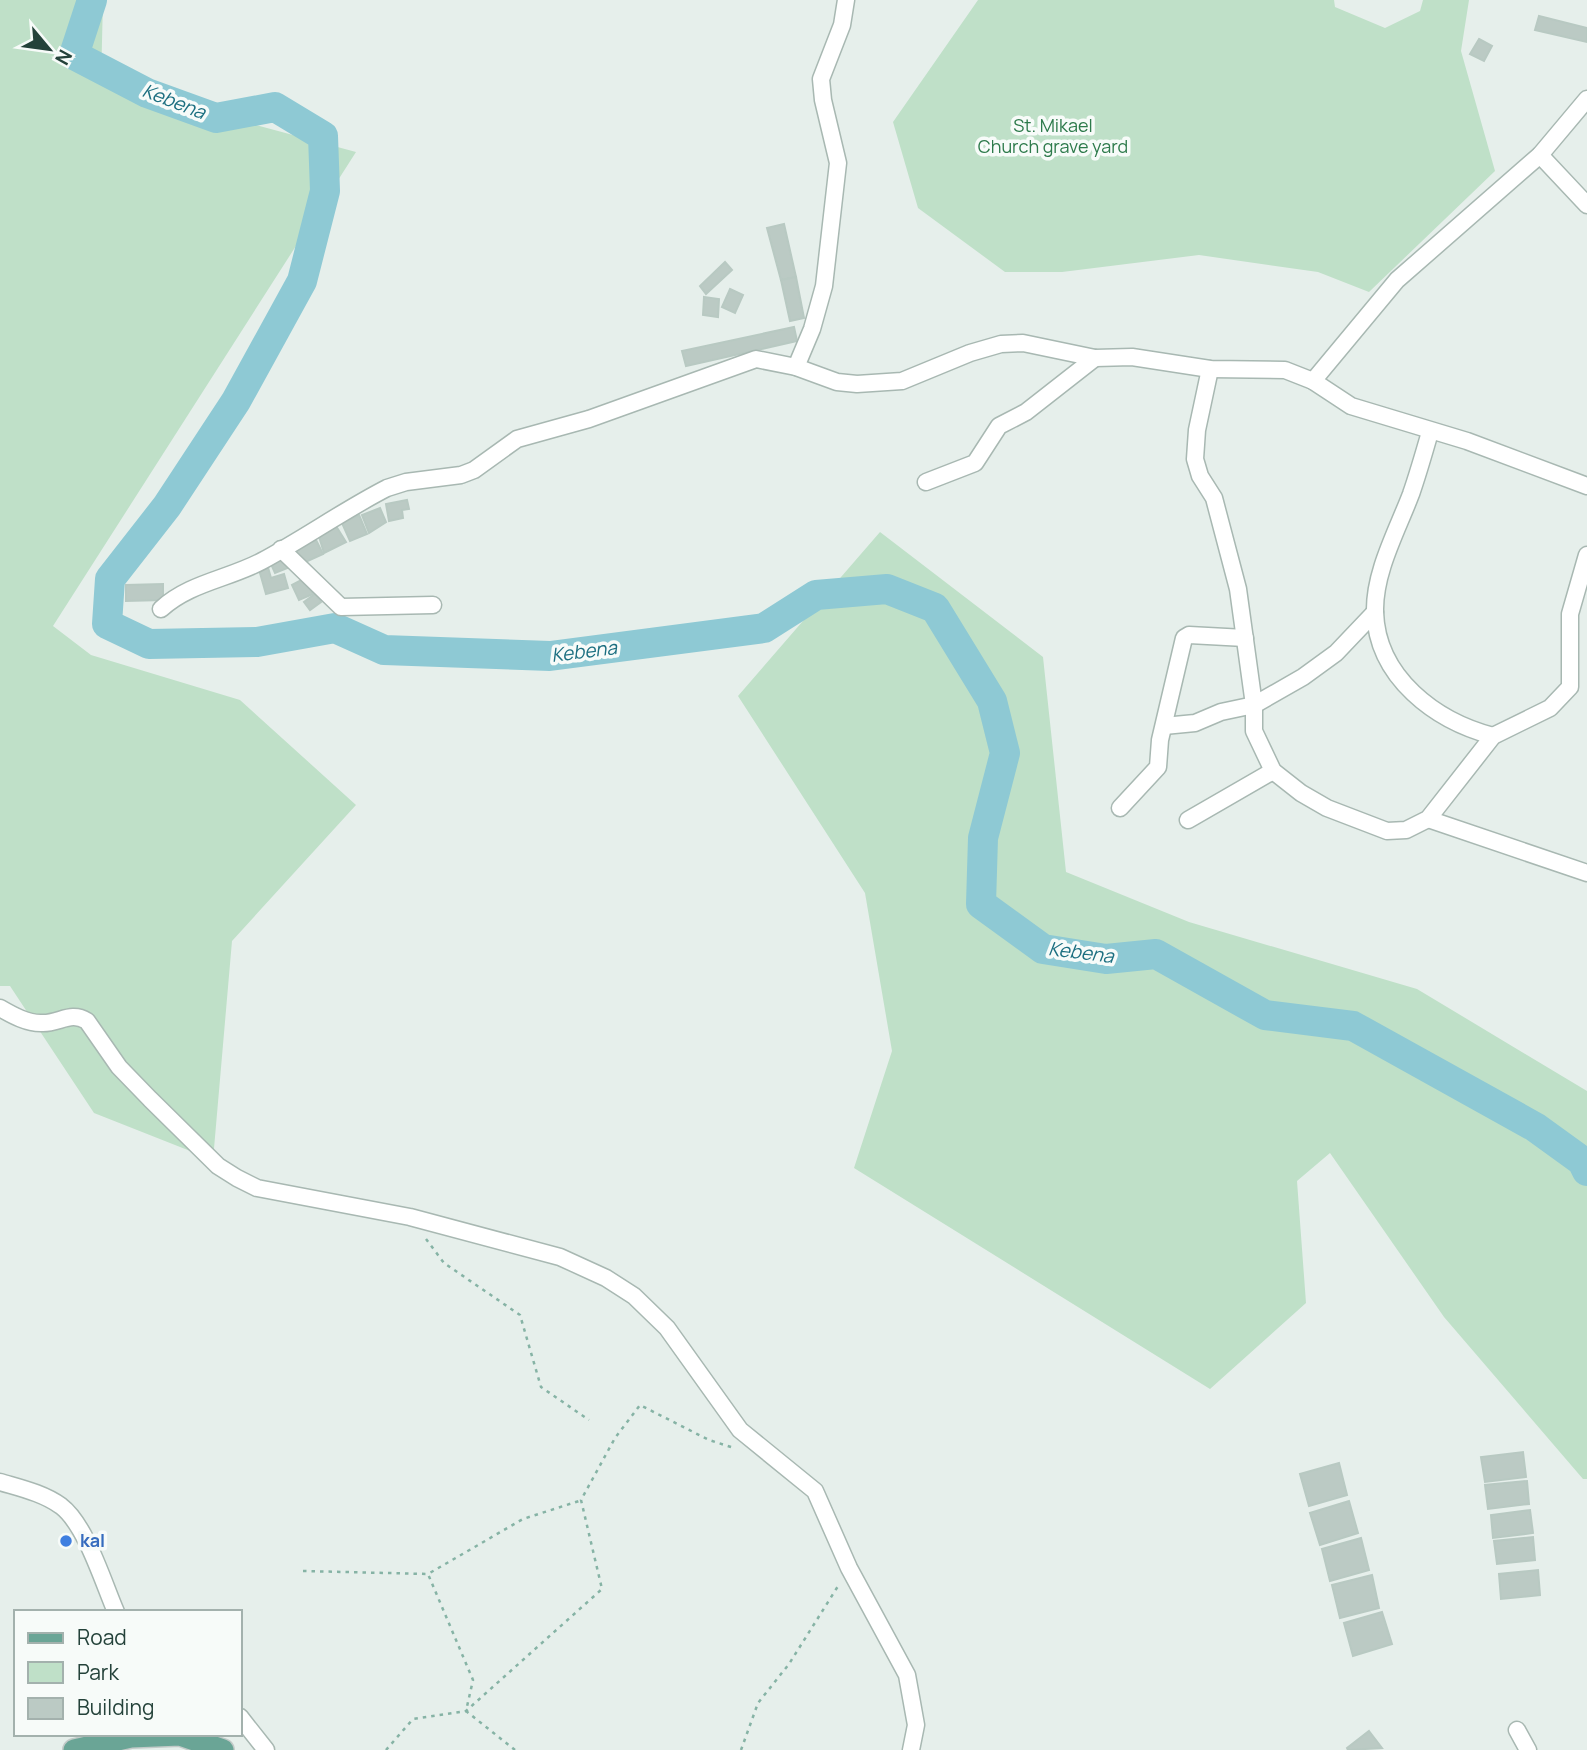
<svg xmlns="http://www.w3.org/2000/svg" width="1587" height="1750" font-family="Manrope,sans-serif">
<rect width="100%" height="100%" fill="#e6efeb"/>
<!-- green -->
<g fill="#bfe0c8">
<path d="M0 0H103L101 83 356 152 53 626 91 655 240 700 356 805 232 941 213 1160 94 1113 10 986H0Z"/>
<path d="M978 0H1334L1335 7 1385 28 1420 11 1423 0H1469L1461 51 1495 171 1369 292 1318 272 1199 255 1062 272H1005L918 208 893 122Z"/>
<path d="M880 532 1043 657 1066 872 1189 922 1417 989 1587 1091V1479H1583L1444 1317 1330 1153 1297 1181 1306 1303 1210 1389 854 1168 892 1051 865 893 738 696Z"/>
</g>
<g fill="none" stroke-linecap="round" stroke-linejoin="round">
<!-- river -->
<path stroke="#8ec9d4" stroke-width="30" d="M92 0 74 55 147 93 216 118 275 107 323 136 325 191 302 281 236 401 167 506 110 579 107 624 149 644 257 642 335 628 384 650 550 656 764 628 816 595 887 589 935 608 992 701 1005 753 983 838 981 904 1043 949 1106 959 1156 954 1265 1015 1353 1026 1535 1127 1582 1161 1587 1171"/>
</g>
<!-- building -->
<g fill="#bbcac4" stroke="#b8c9c2" stroke-width="2">
<path d="M1539 16 1587 28V42L1535 30Z"/>
<path d="M1479 39 1492 46 1484 61 1470 54Z"/>
<path d="M784 224 796 277 781 280 767 228Z"/>
<path d="M725 262 732 270 706 294 700 286Z"/>
<path d="M796 277 804 318 790 321 781 280Z"/>
<path d="M730 289 743 295 735 313 722 307Z"/>
<path d="M704 297 719 299 718 317 703 315Z"/>
<path d="M794 327 797 341 686 366 682 351Z"/>
<path d="M407 500 409 509 402 510 403 518 389 521 386 504Z"/>
<path d="M380 508 386 522 369 533 362 515Z"/>
<path d="M359 515 367 534 350 541 342 523Z"/>
<path d="M336 526 346 542 324 553 318 533Z"/>
<path d="M316 540 323 554 299 565 292 551Z"/>
<path d="M286 557 290 567 275 573 271 564Z"/>
<path d="M267 564 271 578 284 574 288 588 266 594 258 566Z"/>
<path d="M305 578 313 594 299 600 292 585Z"/>
<path d="M163 584V600L126 601V585Z"/>
<path d="M315 594 321 602 310 610 304 602Z"/>
<path d="M1523 1452 1526 1477 1485 1482 1481 1457Z"/>
<path d="M1339 1463 1347 1495 1309 1506 1300 1474Z"/>
<path d="M1527 1481 1529 1504 1488 1509 1485 1485Z"/>
<path d="M1349 1501 1358 1533 1320 1545 1310 1513Z"/>
<path d="M1530 1510 1533 1533 1493 1538 1491 1515Z"/>
<path d="M1533 1537 1535 1560 1497 1564 1494 1541Z"/>
<path d="M1361 1538 1369 1570 1330 1581 1322 1549Z"/>
<path d="M1538 1570 1540 1595 1501 1599 1499 1574Z"/>
<path d="M1372 1575 1379 1608 1340 1618 1332 1585Z"/>
<path d="M1382 1612 1392 1644 1353 1656 1344 1623Z"/>
<path d="M1369 1731 1382 1748 1348 1750 1347 1748Z"/>
</g>
<g fill="none" stroke-linecap="round" stroke-linejoin="round">
<!-- minor casing -->
<g stroke="#a8b8b2" stroke-width="19">
<g id="minor">
<path d="M1540 155 1587 205"/>
<path d="M796 367 812 329 824 286 838 163 823 100 821 79 842 25 846 0"/>
<path d="M1210 369 1197 430 1195 459 1200 476 1214 498 1238 589 1254 705V731L1273 771 1301 793 1327 808 1387 831 1406 830 1428 819 1493 736 1550 708 1570 687V614L1587 555"/>
<path d="M1313 381 1397 280 1540 155 1587 99"/>
<path d="M1430 432C1424 453 1418 474 1411 494 1397 531 1374 572 1375 612 1377 678 1436 721 1493 736"/>
<path d="M926 482 975 463 999 426 1026 412 1095 358"/>
<path d="M281 549 341 607 433 605"/>
<path d="M161 609C189 583 228 579 262 561 305 538 344 510 387 488L406 482 461 475 474 470 517 439 589 419 756 359 796 367 837 382 857 384 902 381 970 353 1001 344 1023 343 1095 358 1132 357 1210 369 1285 370 1313 381 1351 406 1467 441 1587 486"/>
<path d="M1164 726 1195 723 1221 712 1254 705 1303 677 1336 653 1375 612"/>
<path d="M1120 808 1158 767 1160 740 1184 638 1189 635 1245 638"/>
<path d="M1428 819 1587 873"/>
<path d="M1188 820 1273 771"/>
<path d="M0 1008C12 1015 28 1024 43 1023 60 1023 71 1011 87 1021L119 1067 150 1099 218 1166 237 1178 257 1188 410 1217 560 1257 606 1278 634 1296 667 1328 740 1430 815 1491 849 1568 907 1675 916 1725 911 1750"/>
<path d="M0 1482C20 1488 43 1493 61 1506 86 1525 103 1582 116 1612"/>
<path d="M240 1717 266 1750"/>
<path d="M1517 1730 1528 1750"/>
</g>
</g>
<!-- major casing -->
<g stroke="#c2cac8" stroke-width="24">
<path id="major" d="M74 1750 131 1737 180 1735 223 1750"/>
</g>
<!-- path -->
<g stroke="#86b3a5" stroke-width="2.5" stroke-dasharray="3.5 5" stroke-linecap="butt">
<path d="M426 1239 444 1263 520 1315 541 1387 589 1420"/>
<path d="M303 1571 428 1574"/>
<path d="M386 1750 413 1719 466 1711 602 1589 581 1500 615 1438 640 1405 709 1440 734 1448"/>
<path d="M515 1750 466 1711 473 1680 428 1574 523 1519 579 1501"/>
<path d="M741 1750 758 1703 789 1664 840 1583"/>
</g>
<!-- minor -->
<use href="#minor" stroke="#fff" stroke-width="16"/>
<!-- major -->
<use href="#major" stroke="#6aa596" stroke-width="21"/>
</g>
<!-- markers -->
<circle fill="#3f7fe0" stroke="#f7fbf9" stroke-width="2.5" cx="66" cy="1541" r="7"/>
<g text-anchor="middle" stroke-width="7" stroke-linejoin="round" paint-order="stroke">
<!-- park labels -->
<g font-size="18" fill="#2d7a4b" stroke="#f7fbf9">
<text x="1053" y="132">St. Mikael<tspan x="1053" dy="21">Church grave yard</tspan></text>
</g>
<!-- shop labels -->
<g font-size="18" font-weight="bold" fill="#366cbe" stroke="#f7fbf9" text-anchor="start">
<text x="80" y="1547">kal</text>
</g>
<!-- water labels -->
<g font-size="19" font-style="italic" fill="#1c6f80" stroke="#f7fbf9">
<text transform="translate(174 101) rotate(21)" y="7">Kebena</text>
<text transform="translate(584 651) rotate(-7)" y="7">Kebena</text>
<text transform="translate(1081 952) rotate(7)" y="7">Kebena</text>
</g>
</g>
<!-- legend -->
<rect x="14" y="1610" width="228" height="126" fill="#f7fbf9" stroke="#a3b1ad" stroke-width="2"/>
<rect x="28" y="1633" width="35" height="10" fill="#6aa596" stroke="#a3b1ad" stroke-width="2"/>
<text x="77" y="1645" font-size="21" fill="#24423a">Road</text>
<rect x="28" y="1662" width="35" height="21" fill="#bfe0c8" stroke="#a3b1ad" stroke-width="2"/>
<text x="77" y="1680" font-size="21" fill="#24423a">Park</text>
<rect x="28" y="1698" width="35" height="21" fill="#bbcac4" stroke="#a3b1ad" stroke-width="2"/>
<text x="77" y="1715" font-size="21" fill="#24423a">Building</text>
<!-- north arrow -->
<g transform="translate(49 49) rotate(119)" stroke="#f7fbf9" stroke-width="5" paint-order="stroke">
<path d="M0-5L12 26L0 18L-12 26Z" fill="#24423a"/>
<text y="-10" font-size="19" font-weight="bold" text-anchor="middle" fill="#24423a">N</text>
</g>
</svg>
